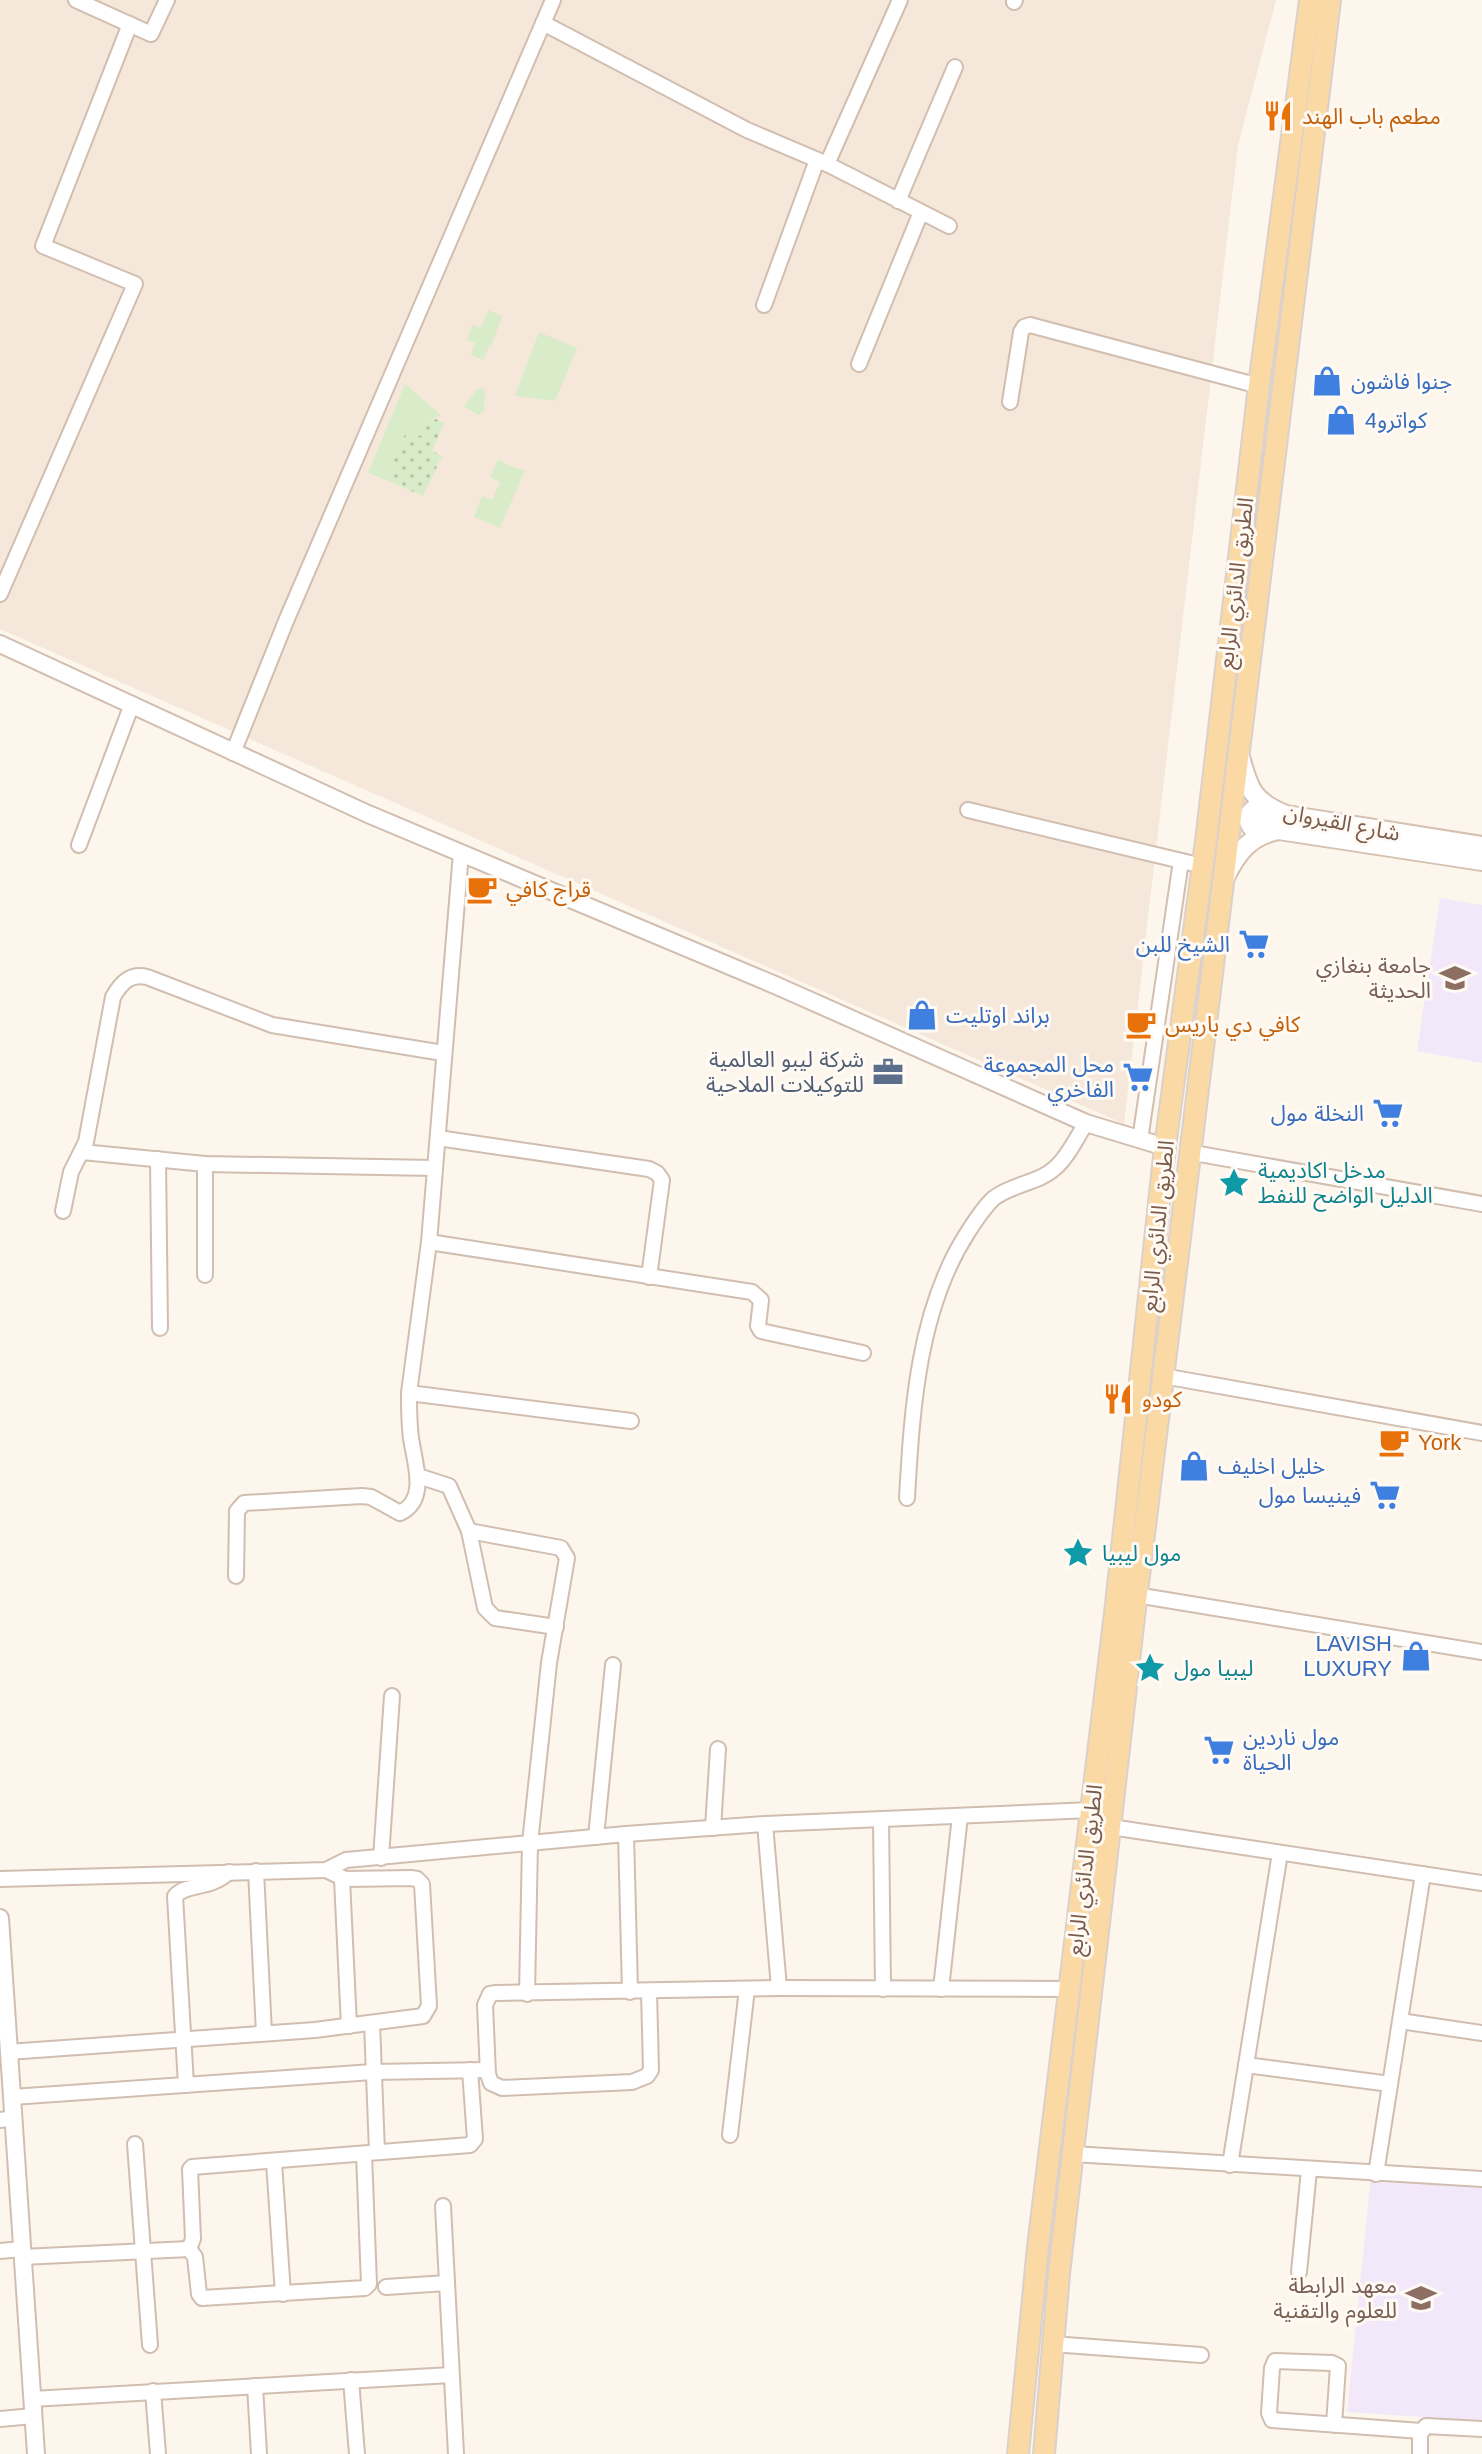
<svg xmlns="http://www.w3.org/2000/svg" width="1482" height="2454" font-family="Arial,'Noto Sans Arabic',sans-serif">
<defs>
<pattern id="park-dots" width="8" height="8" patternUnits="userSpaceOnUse" patternTransform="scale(2)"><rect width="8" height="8" fill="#d8ecc9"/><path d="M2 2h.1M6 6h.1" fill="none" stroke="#b4c2a5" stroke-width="1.8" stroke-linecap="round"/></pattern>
</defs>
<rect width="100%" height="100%" fill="#fdf6ec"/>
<!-- residential -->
<path fill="#f5e8da" d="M0 0H1276L1238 145 1124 1124 0 629Z"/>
<!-- education -->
<g fill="#f3e8fa">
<path d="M1440 898 1482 905V1063L1417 1051Z"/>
<path d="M1371 2176 1482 2183V2421L1347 2412Z"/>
</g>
<!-- grass -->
<g fill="#d8ecc9">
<path d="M488 310 502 316 491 347H489L483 360 471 355 475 343 467 340 472 325 481 328Z"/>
<path d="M539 332 577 348 555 401 515 396Z"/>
<path d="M405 384 441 415 426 422 422 437 406 432 386 480 368 473Z"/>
<path d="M482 388 485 392 484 411 478 415 464 406 477 389Z"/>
<path d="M498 459 509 466 525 470 500 528 474 517 482 496 492 500 500 482 490 477Z"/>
</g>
<!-- park -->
<path fill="url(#park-dots)" d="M436 419 444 423 432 451 442 456 423 496 386 480 406 432 422 436 426 422Z"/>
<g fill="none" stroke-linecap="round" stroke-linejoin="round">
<!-- minor casing -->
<g stroke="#d1beb0" stroke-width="18">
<g id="minor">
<path d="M76 0 151 34 167 0"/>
<path d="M1014 2 1015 0"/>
<path d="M543 23 747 130 827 164 949 226"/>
<path d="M827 164 900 0"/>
<path d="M898 201 955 67"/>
<path d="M764 305 817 160"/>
<path d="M859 364 921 212"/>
<path d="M1010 402 1021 332 1024 327 1030 325 1259 386"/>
<path d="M0 594 135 284 43 246 130 24"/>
<path d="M233 753 286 621 553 0"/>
<path d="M968 810 1190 863"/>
<path d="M79 845 132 704"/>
<path d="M438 1138 649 1169 657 1173 662 1180 649 1277"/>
<path d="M1140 1140 1181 861"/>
<path d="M82 1152 205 1164 435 1168"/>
<path d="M1188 1152 1482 1204"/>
<path d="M158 1159 160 1328"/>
<path d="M63 1211 71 1172 86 1142 113 997C121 983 130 973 147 977L272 1025 443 1053"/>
<path d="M429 1242 752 1292 761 1300 758 1326 761 1331 863 1353"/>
<path d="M205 1275V1164"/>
<path d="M1163 1376 1482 1433"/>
<path d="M409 1393 631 1421"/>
<path d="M418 1476 449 1486 469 1531 561 1548 567 1558 549 1663 530 1843 527 1994"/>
<path d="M907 1498C912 1409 918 1309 968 1232 975 1221 984 1207 994 1198 1012 1184 1039 1183 1055 1168 1068 1157 1077 1137 1086 1123"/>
<path d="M469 1531 485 1608 495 1618 556 1627"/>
<path d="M236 1576 237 1511 244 1503 362 1496 371 1497 400 1513C429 1500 414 1461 411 1438 409 1423 409 1408 409 1393L429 1242 461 853"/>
<path d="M1136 1595 1482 1652"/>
<path d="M881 1819 883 1989"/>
<path d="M765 1824 779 1988"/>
<path d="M1111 1827 1482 1883"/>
<path d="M713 1828 718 1749"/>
<path d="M626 1834 630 1992"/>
<path d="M596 1837 613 1665"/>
<path d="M381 1858 392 1696"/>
<path d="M256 1871 264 2033"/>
<path d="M0 1879 326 1870 346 1860 626 1834 765 1824 1091 1810"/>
<path d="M342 1879 349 2026"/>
<path d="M941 1989 960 1816"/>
<path d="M649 1991 651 2070 647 2076 632 2082 502 2088 491 2083 488 2074 485 2005 490 1994 496 1993 779 1988 1069 1989"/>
<path d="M1400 2021 1482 2033"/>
<path d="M372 2023 377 2152"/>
<path d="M8 2052 315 2030 423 2016 429 2006 422 1884 417 1879 411 1878 345 1879 326 1870"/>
<path d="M1246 2065 1390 2084"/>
<path d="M186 2085 175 1896C187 1883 210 1890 229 1872"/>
<path d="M12 2097 373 2072 487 2070"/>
<path d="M0 2120 13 2118"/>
<path d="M730 2135 747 1989"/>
<path d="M135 2144 150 2345"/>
<path d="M1073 2154 1482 2179"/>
<path d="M274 2162 283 2294"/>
<path d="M1230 2165 1280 1853"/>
<path d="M1376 2174 1423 1874"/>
<path d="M443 2206 456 2454"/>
<path d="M189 2249 193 2239 190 2169 192 2167 470 2145 475 2139 470 2070"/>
<path d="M189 2249 195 2257 199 2294 202 2298 365 2288 369 2284 364 2154"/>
<path d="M0 2251 21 2249"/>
<path d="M22 2257 189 2249"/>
<path d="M1299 2272 1309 2170"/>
<path d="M386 2287 447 2283"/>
<path d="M1052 2344 1201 2355"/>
<path d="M351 2380 357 2454"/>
<path d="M255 2386 259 2454"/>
<path d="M153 2391 158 2454"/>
<path d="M32 2399 451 2375"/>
<path d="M0 2419 33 2416"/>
<path d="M1334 2425 1338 2366 1332 2363 1275 2361 1272 2368 1269 2413 1272 2420 1421 2431"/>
<path d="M1420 2454V2434L1426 2426 1482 2429"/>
</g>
</g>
<!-- tertiary casing -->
<g stroke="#d1beb0" stroke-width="20">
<g id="tertiary">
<path d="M0 644 368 814 775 985 1086 1123 1165 1147"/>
<path d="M0 1918 36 2454"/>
</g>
</g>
<!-- secondary casing -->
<g stroke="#d6c0b0" stroke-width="22">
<g id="secondary">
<path d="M1240 757C1249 790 1253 802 1286 815L1482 846"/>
<path d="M1275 814 1253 810 1247 817 1251 826 1275 829"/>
<path d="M1225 877C1237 853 1250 835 1279 830L1482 861"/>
</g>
</g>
<!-- primary casing -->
<g stroke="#dad1cd" stroke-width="24">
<g id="primary">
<path d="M1018 2454 1038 2247 1116 1605 1165 1147 1206 841 1259 386 1310 0"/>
<path d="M1044 2454 1059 2274 1134 1617 1330 0"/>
</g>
</g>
<!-- minor -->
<use href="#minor" stroke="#fff" stroke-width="14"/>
<!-- tertiary -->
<use href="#tertiary" stroke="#fff" stroke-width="16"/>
<!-- secondary -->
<use href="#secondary" stroke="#fff" stroke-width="18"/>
<!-- primary -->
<use href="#primary" stroke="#fbd9a5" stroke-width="20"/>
</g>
<!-- icons -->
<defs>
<g id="restaurant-bare" transform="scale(2.4)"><path d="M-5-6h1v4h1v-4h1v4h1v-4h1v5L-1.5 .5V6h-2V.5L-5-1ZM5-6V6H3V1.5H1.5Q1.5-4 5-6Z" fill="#e8710a" stroke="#fffaf3" stroke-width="2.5" paint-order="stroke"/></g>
<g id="shop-bare" transform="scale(2.4)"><path d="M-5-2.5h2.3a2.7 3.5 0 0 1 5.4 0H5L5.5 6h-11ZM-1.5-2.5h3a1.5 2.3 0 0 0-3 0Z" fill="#3f7fe0" stroke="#fffaf3" stroke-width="2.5" paint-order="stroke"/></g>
<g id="cafe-bare" transform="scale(2.4)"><path d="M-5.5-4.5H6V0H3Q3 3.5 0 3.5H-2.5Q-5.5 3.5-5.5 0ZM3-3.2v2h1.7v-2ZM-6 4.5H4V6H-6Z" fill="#e8710a" stroke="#fffaf3" stroke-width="2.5" paint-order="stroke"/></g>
<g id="supermarket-bare" transform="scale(2.4)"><path d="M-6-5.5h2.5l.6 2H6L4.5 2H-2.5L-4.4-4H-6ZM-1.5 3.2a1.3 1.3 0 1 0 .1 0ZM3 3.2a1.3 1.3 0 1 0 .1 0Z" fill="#3f7fe0" stroke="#fffaf3" stroke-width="2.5" paint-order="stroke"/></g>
<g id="university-bare" transform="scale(2.4)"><path d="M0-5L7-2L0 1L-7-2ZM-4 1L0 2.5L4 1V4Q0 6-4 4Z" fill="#8d6e63" stroke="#fffaf3" stroke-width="2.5" paint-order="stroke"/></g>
<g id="office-bare" transform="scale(2.4)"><path d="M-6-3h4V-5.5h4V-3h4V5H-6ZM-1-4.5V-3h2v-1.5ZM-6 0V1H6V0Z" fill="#5c6f8a" stroke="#fffaf3" stroke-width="2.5" paint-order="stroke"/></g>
<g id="sight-bare" transform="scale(2.4)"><path d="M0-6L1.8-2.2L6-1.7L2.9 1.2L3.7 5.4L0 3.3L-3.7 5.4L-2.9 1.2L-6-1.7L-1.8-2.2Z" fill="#0f9aa8" stroke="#fffaf3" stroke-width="2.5" paint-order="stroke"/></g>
</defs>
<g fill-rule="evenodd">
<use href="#restaurant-bare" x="1278" y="116"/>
<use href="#shop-bare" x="1327" y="381"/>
<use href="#shop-bare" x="1341" y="420"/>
<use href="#cafe-bare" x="482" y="889"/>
<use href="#supermarket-bare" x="1254" y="944"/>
<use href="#university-bare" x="1455" y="978"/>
<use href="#shop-bare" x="922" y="1015"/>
<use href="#cafe-bare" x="1141" y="1024"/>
<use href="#office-bare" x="888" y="1072"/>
<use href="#supermarket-bare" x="1138" y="1077"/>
<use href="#supermarket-bare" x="1388" y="1113"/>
<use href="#sight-bare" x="1234" y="1183"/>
<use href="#restaurant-bare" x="1118" y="1399"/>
<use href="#cafe-bare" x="1394" y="1442"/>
<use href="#shop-bare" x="1194" y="1466"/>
<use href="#supermarket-bare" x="1385" y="1495"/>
<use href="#sight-bare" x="1078" y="1553"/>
<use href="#shop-bare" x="1416" y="1656"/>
<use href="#sight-bare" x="1150" y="1668"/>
<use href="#supermarket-bare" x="1219" y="1750"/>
<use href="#university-bare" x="1421" y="2298"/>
</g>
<g text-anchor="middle" stroke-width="6" stroke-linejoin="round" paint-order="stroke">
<!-- food labels -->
<g font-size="22" fill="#c56008" stroke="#fffaf3" text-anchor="start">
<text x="1302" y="124">مطعم باب الهند</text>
<text x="506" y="897">قراج كافي</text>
<text x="1165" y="1032">كافي دي باريس</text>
<text x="1142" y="1407">كودو</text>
<text x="1418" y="1450">York</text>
</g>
<!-- shop labels -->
<g font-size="22" fill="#366cbe" stroke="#fffaf3" text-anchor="start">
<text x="1351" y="389">جنوا فاشون</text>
<text x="1365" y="428">كواترو4</text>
<text x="1230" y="952" text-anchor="end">الشيخ للبن</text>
<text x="946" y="1023">براند اوتليت</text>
<text x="1114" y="1072" text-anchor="end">محل المجموعة<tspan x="1114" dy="25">الفاخري</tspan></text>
<text x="1364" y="1121" text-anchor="end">النخلة مول</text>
<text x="1218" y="1474">خليل اخليف</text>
<text x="1361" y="1503" text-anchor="end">فينيسا مول</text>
<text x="1392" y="1651" text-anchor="end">LAVISH<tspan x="1392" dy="25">LUXURY</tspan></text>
<text x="1243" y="1745">مول ناردين<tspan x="1243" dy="25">الحياة</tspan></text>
</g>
<!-- street labels -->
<g font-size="22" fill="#7a5c4d" stroke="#fffaf3">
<text transform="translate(1235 583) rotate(-83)" y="8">الطريق الدائري الرابع</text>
<text transform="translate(1342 822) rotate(11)" y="8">شارع القيروان</text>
<text transform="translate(1157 1226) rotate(-84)" y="8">الطريق الدائري الرابع</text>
<text transform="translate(1084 1870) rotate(-83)" y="8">الطريق الدائري الرابع</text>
</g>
<!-- education labels -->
<g font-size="22" fill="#785e54" stroke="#fffaf3" text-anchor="end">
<text x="1431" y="973">جامعة بنغازي<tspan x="1431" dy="25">الحديثة</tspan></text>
<text x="1397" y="2293">معهد الرابطة<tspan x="1397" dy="25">للعلوم والتقنية</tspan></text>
</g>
<!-- service labels -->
<g font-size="22" fill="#4e5e75" stroke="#fffaf3" text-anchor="end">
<text x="864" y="1067">شركة ليبو العالمية<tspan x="864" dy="25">للتوكيلات الملاحية</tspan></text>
</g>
<!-- culture labels -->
<g font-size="22" fill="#0d838f" stroke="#fffaf3" text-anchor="start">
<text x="1258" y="1178">مدخل اكاديمية<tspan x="1258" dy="25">الدليل الواضح للنفط</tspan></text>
<text x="1102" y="1561">مول ليبيا</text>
<text x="1174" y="1676">ليبيا مول</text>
</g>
</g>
</svg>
